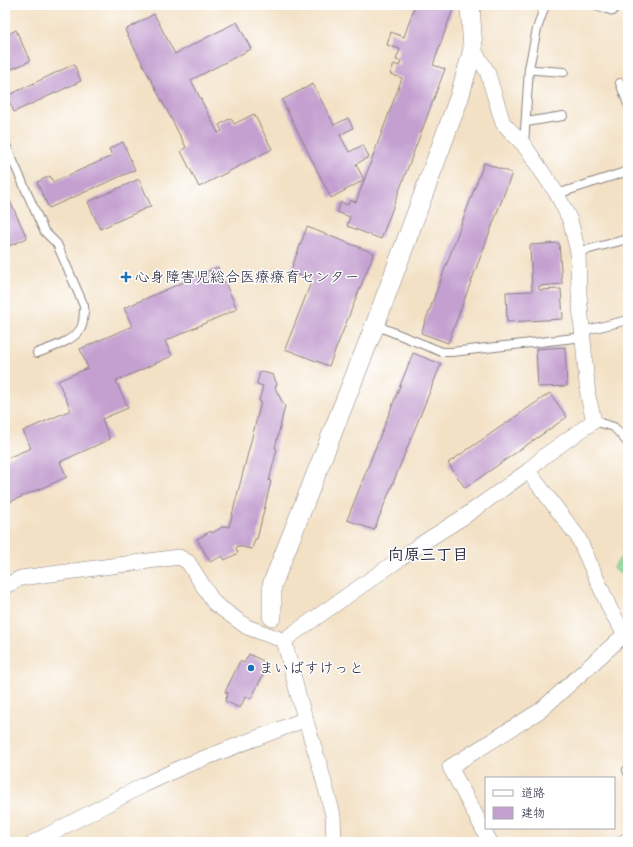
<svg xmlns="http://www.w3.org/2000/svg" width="633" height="847" font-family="'Gochi Hand','Klee One',sans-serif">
<rect width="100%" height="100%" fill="#fff"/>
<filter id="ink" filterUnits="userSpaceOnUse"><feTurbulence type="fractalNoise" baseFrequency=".025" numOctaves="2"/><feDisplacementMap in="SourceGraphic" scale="8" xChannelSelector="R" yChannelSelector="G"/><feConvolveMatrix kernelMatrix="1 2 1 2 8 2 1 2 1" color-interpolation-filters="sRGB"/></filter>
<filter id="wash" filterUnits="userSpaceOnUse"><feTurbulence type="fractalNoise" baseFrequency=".012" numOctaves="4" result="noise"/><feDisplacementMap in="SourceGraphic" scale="16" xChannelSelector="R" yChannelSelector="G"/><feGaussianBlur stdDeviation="0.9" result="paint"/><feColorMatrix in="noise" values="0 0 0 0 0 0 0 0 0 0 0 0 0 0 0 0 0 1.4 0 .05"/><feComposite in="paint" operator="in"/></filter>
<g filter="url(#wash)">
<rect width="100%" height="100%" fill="#f3e1c5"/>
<!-- green -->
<path fill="#91de9b" stroke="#5a806b" d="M628 548V580L613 568Z"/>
<g id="blocks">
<!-- building -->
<g fill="#c4a0d0">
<path d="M415 5H450L454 6 433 65 445 69 381 239 347 226 350 217 337 212 341 202 348 205 350 200 356 202 402 78 390 74 394 64 399 66 401 61 396 60 400 49 387 45 391 32 404 37Z"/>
<path d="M154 14 175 54 237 22 251 49 191 80 218 133 222 131 219 125 231 118 234 124 254 114 272 149 199 187 181 151 186 147 125 30Z"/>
<path d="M16 30 30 61 5 72V36Z"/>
<path d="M74 64 81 81 14 112 7 96Z"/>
<path d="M313 84 334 125 348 118 353 128 340 135 349 152 363 145 369 157 356 164 364 180 331 198 282 100Z"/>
<path d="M123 142 135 170 49 208 37 182 50 176 53 182 112 156 109 149Z"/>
<path d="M484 163 512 173 448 343 421 333Z"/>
<path d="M139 179 151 206 100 229 88 202Z"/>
<path d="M5 190 27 238 5 248Z"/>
<path d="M307 227 374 253 329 366 285 349 312 280 290 272Z"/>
<path d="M559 243 562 284 539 286V290L561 289 563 319 507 322 506 292 532 291 530 245Z"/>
<path d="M218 267 237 309 165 341 172 356 116 381 128 408 102 419 110 439 60 462 67 477 5 504V459L31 448 23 431 71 410 58 381 88 368 80 349 132 326 124 308Z"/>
<path d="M565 347 567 386 538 387 536 349Z"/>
<path d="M413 353 441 364 374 530 347 520Z"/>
<path d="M260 371 273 375 277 384 275 388 284 405 285 406 275 448 277 449 269 481H271L257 539H255L252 549 238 546 236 548 238 553 225 560 222 556 210 562 197 539 211 531 212 533 224 526 229 527 261 402 259 401 263 386 257 384Z"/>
<path d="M550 393 567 417 465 488 448 463Z"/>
<path d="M249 654 265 662 260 671 264 673 251 699 246 696 240 708 225 701 228 693 225 692 240 661 244 663Z"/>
</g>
</g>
</g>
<g filter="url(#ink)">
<use href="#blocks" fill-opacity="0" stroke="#8a8280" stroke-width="1"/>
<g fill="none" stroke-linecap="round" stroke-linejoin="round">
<!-- service casing -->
<g stroke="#8a8280" stroke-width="10">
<g id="service">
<path d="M596 5 613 11"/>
<path d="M529 68 535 70 564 72"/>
<path d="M620 83 628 104"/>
<path d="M526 122 563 116"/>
<path d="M5 143 44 231 57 244 84 306C84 313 84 322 81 328 74 341 50 348 37 353"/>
<path d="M524 145 529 68 537 29 545 5"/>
<path d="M557 194 628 171"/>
<path d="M578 252 628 239"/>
<path d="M375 325 442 352H452L583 337"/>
<path d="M583 331 628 320"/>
<path d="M594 421 614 427 628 443"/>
<path d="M628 770H627L628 773"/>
</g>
</g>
<!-- minor casing -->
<g stroke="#8a8280" stroke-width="16">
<g id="minor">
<path d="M528 471 578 537 611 611 628 639"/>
<path d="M5 586 21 578 179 557 188 562 214 603 247 627 277 638"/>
<path d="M284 640 421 544 465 516 528 471 543 457 594 421 588 396 579 294 578 252 570 220 557 194 524 145 503 123 487 71 473 49"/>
<path d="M284 640 299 698 320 767 333 815 334 842"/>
<path d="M34 842 144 785 184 766 306 719"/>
<path d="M490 842 450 767 541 710 625 634"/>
<path d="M624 842 628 840"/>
</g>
</g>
<!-- tertiary casing -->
<g stroke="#8a8280" stroke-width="20">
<path id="tertiary" d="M272 616V585L375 325 459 98 473 49 470 5"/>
</g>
<!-- service -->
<use href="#service" stroke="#fff" stroke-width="8"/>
<!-- minor -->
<use href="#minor" stroke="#fff" stroke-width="15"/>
<!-- tertiary -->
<use href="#tertiary" stroke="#fff" stroke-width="19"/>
</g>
</g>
<!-- markers -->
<g fill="#1f6fb2" stroke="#fff" stroke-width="1.5">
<path d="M124 271h4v4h4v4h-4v4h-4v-4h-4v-4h4z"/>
<circle cx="251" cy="668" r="4"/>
</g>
<g text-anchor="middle" stroke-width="3" stroke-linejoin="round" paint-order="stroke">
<!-- poi labels -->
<g font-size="15" fill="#22223b" stroke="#fff" text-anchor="start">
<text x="135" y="282">心身障害児総合医療療育センター</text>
<text x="259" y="673">まいばすけっと</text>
</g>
<!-- neighbourhood labels -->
<g font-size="16" font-weight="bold" fill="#22223b" stroke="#fff">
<text x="428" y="560">向原三丁目</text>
</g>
</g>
<!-- margin -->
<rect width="633" height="847" fill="none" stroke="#fff" stroke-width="20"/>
<!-- legend -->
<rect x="485" y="777" width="130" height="52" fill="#ffffff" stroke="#a7a7b1"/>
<rect x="493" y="790" width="20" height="6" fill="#ffffff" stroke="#a7a7b1"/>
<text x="521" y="797" font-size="12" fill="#22223b">道路</text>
<rect x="493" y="807" width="20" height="12" fill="#c4a0d0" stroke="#a7a7b1"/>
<text x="521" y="817" font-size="12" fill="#22223b">建物</text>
</svg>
